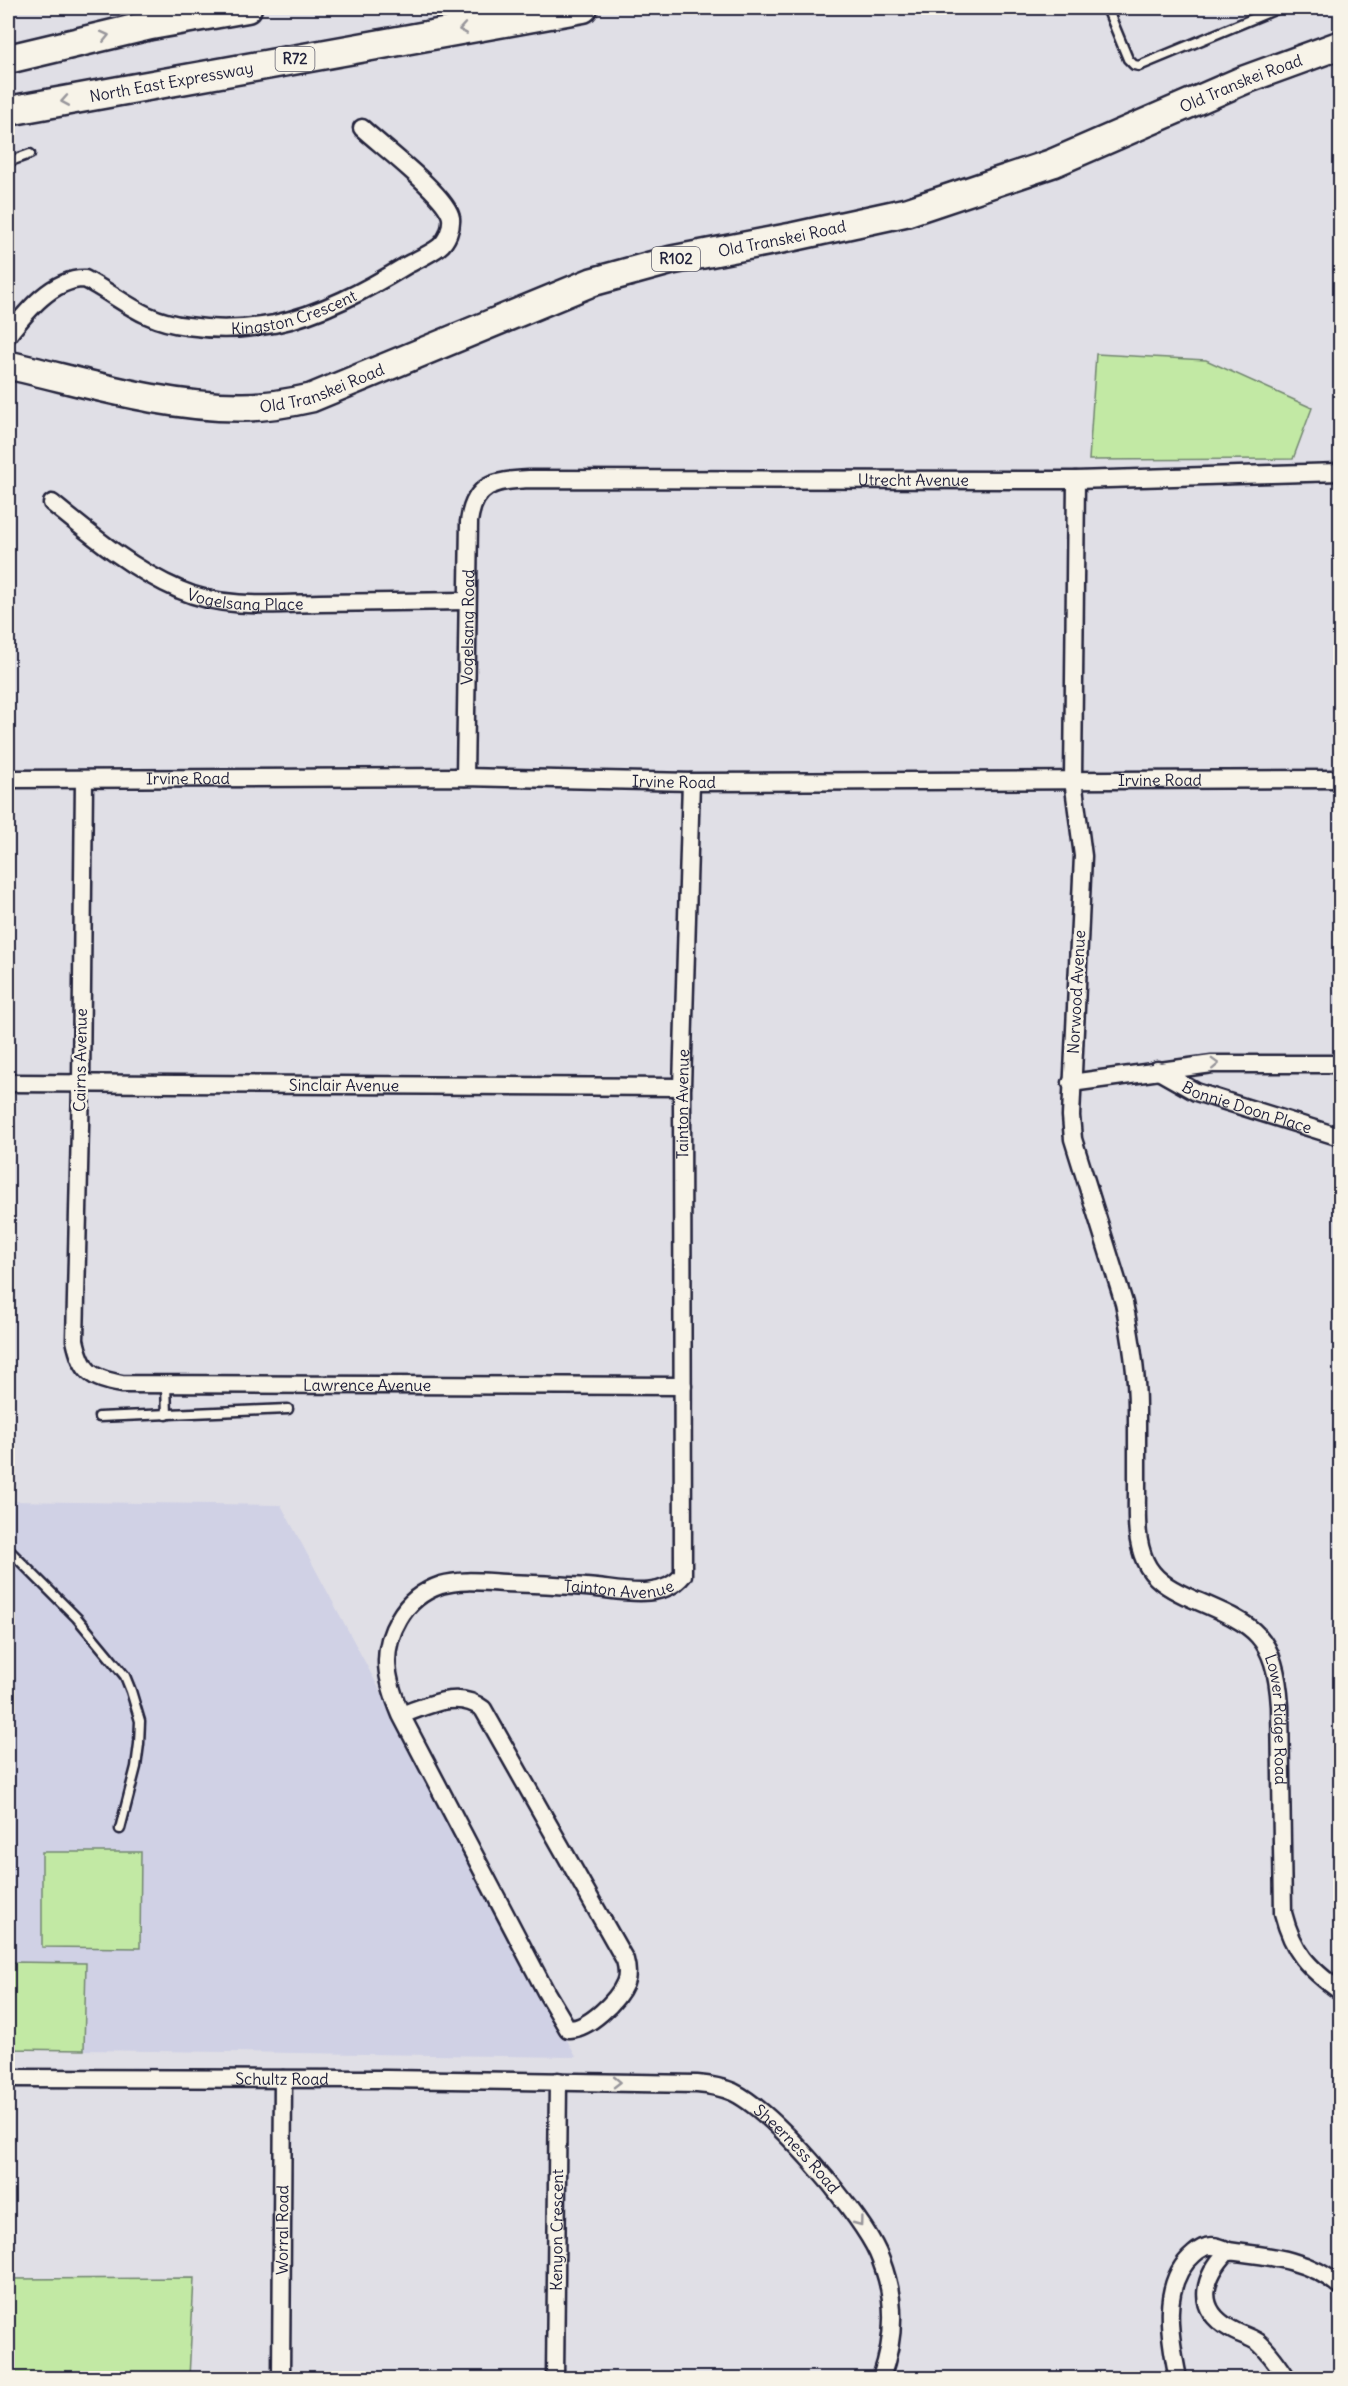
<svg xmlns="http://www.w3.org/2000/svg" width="1348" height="2386" font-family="Delius,sans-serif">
<rect width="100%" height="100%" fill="#e0dfe6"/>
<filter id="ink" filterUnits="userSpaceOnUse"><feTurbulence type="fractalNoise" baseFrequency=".0167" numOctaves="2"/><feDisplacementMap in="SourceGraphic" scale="12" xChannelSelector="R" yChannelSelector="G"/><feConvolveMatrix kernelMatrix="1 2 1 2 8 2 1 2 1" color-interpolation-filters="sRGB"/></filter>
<g filter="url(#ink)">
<!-- built -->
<path fill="#d0d1e5" d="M8 1501 281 1505 576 2057 8 2049Z"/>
<!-- green -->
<g fill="#c2e9a4" stroke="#728670" stroke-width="1.5">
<path d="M1096 354 1206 360 1312 408 1293 459 1089 460Z"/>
<path d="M42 1852H141L140 1948 42 1947Z"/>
<path d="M8 1962 86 1963 84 2050 8 2049Z"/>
<path d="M194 2278 189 2378H8V2279Z"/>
</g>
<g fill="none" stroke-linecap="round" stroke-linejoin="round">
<!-- service casing -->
<g stroke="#22223b" stroke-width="13">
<g id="service">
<path d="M1107 8 1128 59 1134 65 1139 66 1279 8"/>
<path d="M8 162 30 154"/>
<path d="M166 1384 167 1415"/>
<path d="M99 1417 288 1409"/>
<path d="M8 1549 77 1618 125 1676 131 1691 140 1721 139 1744 136 1767 120 1829"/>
</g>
</g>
<!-- minor casing -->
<g stroke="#22223b" stroke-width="21">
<g id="minor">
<path id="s1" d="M8 335C26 312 53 278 85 279 123 299 142 321 187 326 215 330 247 329 274 324 322 314 366 290 407 265 418 259 430 254 439 247 447 241 452 228 451 218 448 196 380 145 362 128"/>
<path id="s2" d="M1076 480 1073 780 1083 856 1071 1116 1073 1139 1124 1303C1131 1337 1137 1372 1137 1407 1137 1435 1137 1462 1137 1489 1137 1514 1135 1539 1145 1561 1153 1579 1169 1588 1186 1596 1250 1624 1275 1629 1280 1706L1283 1913C1293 1952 1308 1968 1340 1991"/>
<path id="s3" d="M52 503C91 535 133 570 180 590 222 609 275 604 320 603 369 602 417 602 466 601"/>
<path id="s4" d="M465 777 469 522C474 483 495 481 529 479L1076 480 1340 472"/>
<path id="s5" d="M8 779 465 777 691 782 1340 779"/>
<path id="s6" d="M84 780 81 1084 75 1340C82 1372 90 1378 122 1384L683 1386"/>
<path id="s7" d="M1157 1070 1196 1092 1340 1137"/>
<path id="s8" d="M8 1083 682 1087"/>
<path d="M1071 1083 1212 1064H1340"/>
<path id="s9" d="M401 1715C427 1706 458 1689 483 1709L625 1960C627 1967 628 1976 625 1983 618 2000 588 2030 568 2029L546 1992 401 1715C387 1681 379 1653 399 1619 408 1603 423 1591 441 1585 461 1579 484 1582 505 1583 536 1584 566 1585 597 1588 624 1591 663 1600 683 1575L682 1087 691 782"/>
<path id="s10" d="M8 2078 386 2079 697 2084C709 2085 721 2087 733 2092 774 2112 852 2204 874 2245 880 2256 884 2268 887 2279 896 2312 892 2347 881 2378"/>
<path id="s11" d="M281 2378 283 2079"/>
<path id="s12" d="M555 2378 558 2081"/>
<path d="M1178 2378C1170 2339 1159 2283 1194 2254 1205 2244 1215 2244 1228 2251"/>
<path d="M1287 2378C1279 2366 1270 2352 1258 2342 1249 2336 1238 2334 1229 2328 1193 2307 1205 2275 1228 2251 1268 2256 1308 2259 1340 2286"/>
</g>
</g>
<!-- primary casing -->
<g stroke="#22223b" stroke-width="32">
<g id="primary">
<path id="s13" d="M8 365C84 382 164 408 243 407 266 407 289 403 311 398L592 282 672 260 792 237 907 212 1053 163 1244 80 1340 45"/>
</g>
</g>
<!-- trunk casing -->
<g stroke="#22223b" stroke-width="33">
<g id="trunk">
<path d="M8 59 151 25 247 8"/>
<path id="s14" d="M8 111 583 8"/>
</g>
</g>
<!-- service -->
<use href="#service" stroke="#f7f3e8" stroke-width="8"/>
<!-- minor -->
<use href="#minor" stroke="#f7f3e8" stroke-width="16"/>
<!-- primary -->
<use href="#primary" stroke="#f7f3e8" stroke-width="27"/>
<!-- trunk -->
<use href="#trunk" stroke="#f7f3e8" stroke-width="28"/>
</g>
<!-- one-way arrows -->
<defs><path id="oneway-chevron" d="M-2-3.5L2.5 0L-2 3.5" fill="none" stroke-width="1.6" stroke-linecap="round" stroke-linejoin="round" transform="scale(1.5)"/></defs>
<g stroke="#97959a">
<use href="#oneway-chevron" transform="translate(463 29) rotate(170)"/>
<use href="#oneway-chevron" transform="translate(105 36) rotate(-13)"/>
<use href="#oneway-chevron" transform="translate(65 101) rotate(170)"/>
<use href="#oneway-chevron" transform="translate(1215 1064) rotate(-2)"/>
<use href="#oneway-chevron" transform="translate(617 2082) rotate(1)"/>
<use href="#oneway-chevron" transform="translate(859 2222) rotate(53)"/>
</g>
</g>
<g text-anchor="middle" stroke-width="5" stroke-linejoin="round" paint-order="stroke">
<!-- shield labels -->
<g fill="#f7f3e8" stroke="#62616f" stroke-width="1.5">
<rect x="275.5" y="47" width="39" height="24" rx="4.5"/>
<rect x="652" y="247" width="48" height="24" rx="4.5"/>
</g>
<g font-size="15" font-weight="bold" fill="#22223b">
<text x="295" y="64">R72</text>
<text x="676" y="264">R102</text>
</g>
<!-- street labels -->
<g font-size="16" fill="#22223b" stroke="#f7f3e8">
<text dy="6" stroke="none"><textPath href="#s14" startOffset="166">North East Expressway</textPath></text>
<text dy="6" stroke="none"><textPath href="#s13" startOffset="1293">Old Transkei Road</textPath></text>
<text dy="6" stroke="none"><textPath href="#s13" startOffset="807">Old Transkei Road</textPath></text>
<text dy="6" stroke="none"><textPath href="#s1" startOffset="321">Kingston Crescent</textPath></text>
<text dy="6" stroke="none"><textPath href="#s13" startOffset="321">Old Transkei Road</textPath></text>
<text dy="6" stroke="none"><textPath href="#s4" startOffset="723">Utrecht Avenue</textPath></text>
<text dy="6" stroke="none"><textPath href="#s3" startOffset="222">Vogelsang Place</textPath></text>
<text dy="6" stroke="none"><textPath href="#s4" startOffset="150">Vogelsang Road</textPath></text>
<text dy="6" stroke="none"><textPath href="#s5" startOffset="180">Irvine Road</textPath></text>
<text dy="6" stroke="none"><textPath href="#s5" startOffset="1152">Irvine Road</textPath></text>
<text dy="6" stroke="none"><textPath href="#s5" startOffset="666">Irvine Road</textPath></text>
<text transform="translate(1076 992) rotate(-87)" y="6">Norwood Avenue</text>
<text transform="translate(80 1060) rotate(-89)" y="6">Cairns Avenue</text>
<text dy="6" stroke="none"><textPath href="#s8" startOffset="336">Sinclair Avenue</textPath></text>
<text dy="6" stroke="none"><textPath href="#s9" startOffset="1704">Tainton Avenue</textPath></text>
<text dy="6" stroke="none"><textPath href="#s7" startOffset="98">Bonnie Doon Place</textPath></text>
<text dy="6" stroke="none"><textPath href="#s6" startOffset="876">Lawrence Avenue</textPath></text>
<text dy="6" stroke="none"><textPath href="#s9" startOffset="1164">Tainton Avenue</textPath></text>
<text dy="6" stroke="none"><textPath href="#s2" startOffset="1318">Lower Ridge Road</textPath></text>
<text dy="6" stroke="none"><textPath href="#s10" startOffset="274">Schultz Road</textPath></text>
<text dy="6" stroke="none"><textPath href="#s10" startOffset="812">Sheerness Road</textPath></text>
<text dy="6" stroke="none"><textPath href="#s11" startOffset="148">Worral Road</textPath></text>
<text dy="6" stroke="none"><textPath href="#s12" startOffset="148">Kenyon Crescent</textPath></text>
</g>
</g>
<!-- margin -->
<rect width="1348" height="2386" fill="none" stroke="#f7f3e8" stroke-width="30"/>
<rect x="15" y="15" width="1318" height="2356" fill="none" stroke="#22223b" stroke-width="2" filter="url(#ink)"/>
</svg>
